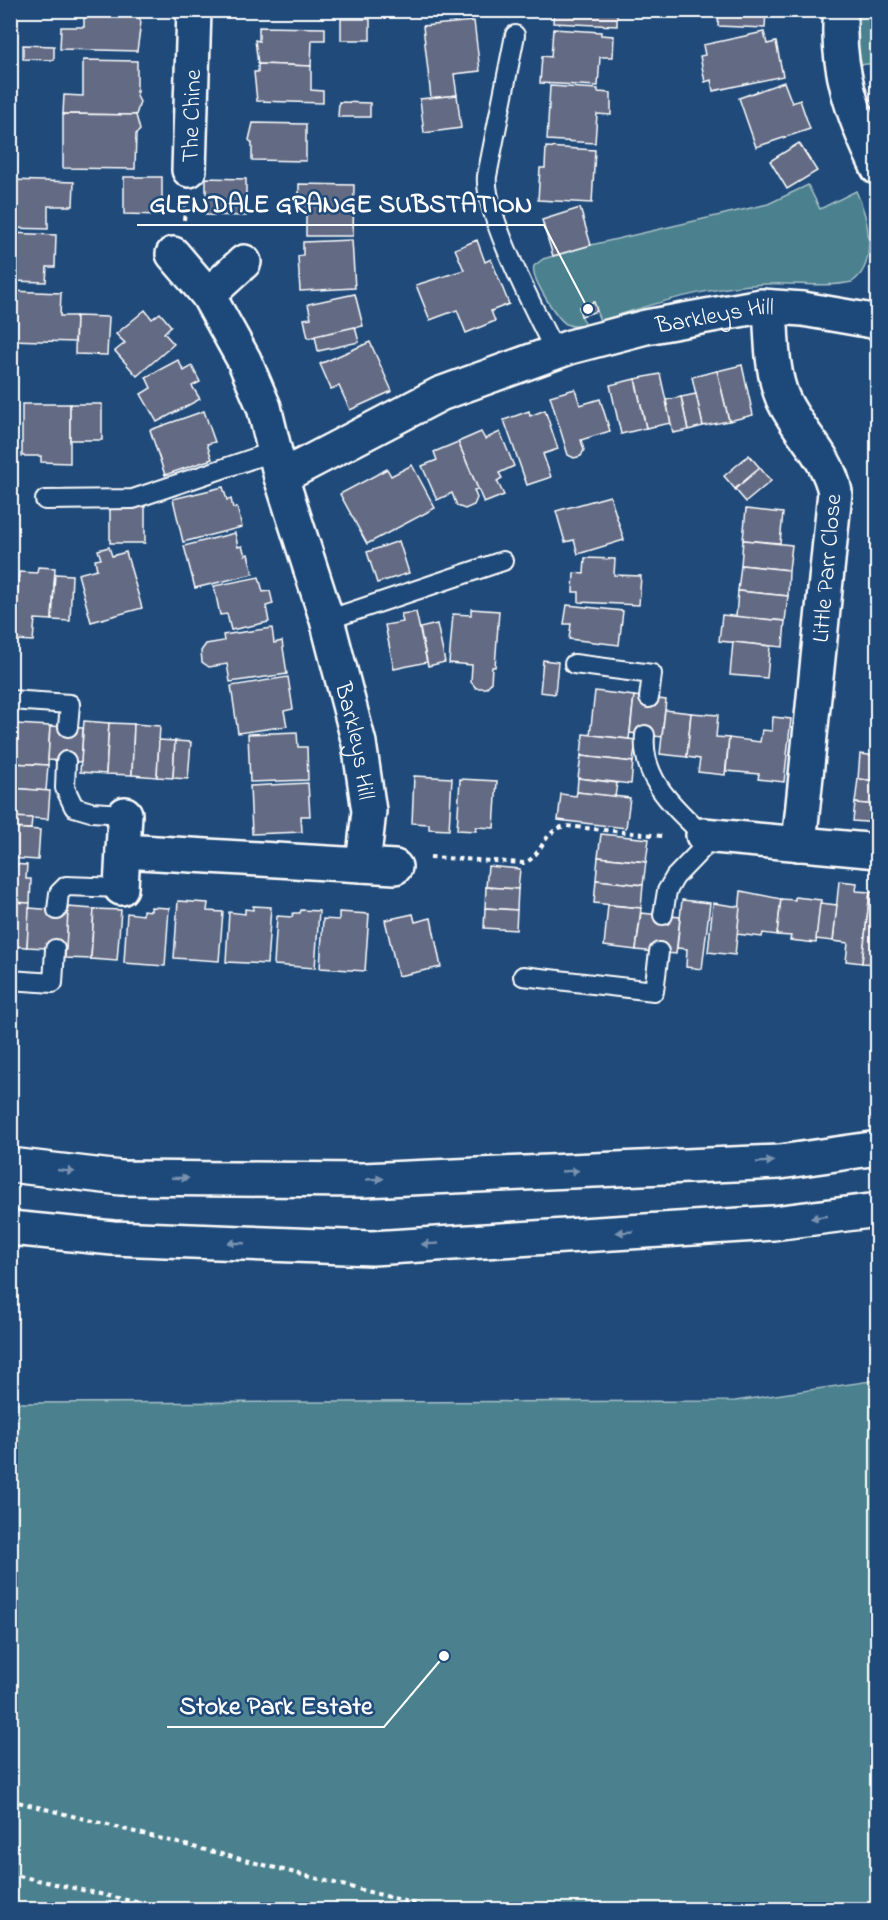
<svg xmlns="http://www.w3.org/2000/svg" width="888" height="1920" font-family="'Indie Flower',sans-serif">
<rect width="100%" height="100%" fill="#1f4a7a"/>
<filter id="ink" filterUnits="userSpaceOnUse"><feTurbulence type="fractalNoise" baseFrequency=".0167" numOctaves="2"/><feDisplacementMap in="SourceGraphic" scale="12" xChannelSelector="R" yChannelSelector="G"/><feConvolveMatrix kernelMatrix="1 2 1 2 8 2 1 2 1" color-interpolation-filters="sRGB"/></filter>
<g filter="url(#ink)">
<!-- green -->
<g fill="#4c818e" stroke="#a6c0c6" stroke-width="1.5">
<path d="M859 11H877V63L859 65 856 41Z"/>
<path d="M808 185 820 209 856 191C868 216 879 264 852 282 825 288 793 282 765 284 708 287 654 303 600 321L593 302 579 307 585 326C578 327 572 327 566 324 556 317 530 277 534 266L543 259 591 245 768 204Z"/>
<path d="M877 1380V1909H11V1403L735 1401Z"/>
</g>
<!-- building -->
<g fill="#636b84" stroke="#fff" stroke-width="1.5">
<path d="M62 10H137V13L62 12Z"/>
<path d="M554 10H617V26L553 23Z"/>
<path d="M719 10H766L765 28 718 26Z"/>
<path d="M84 12 137 13 141 22 137 51 60 49 61 27H84Z"/>
<rect x="341" y="19" width="29" height="21"/>
<path d="M474 21 480 71 454 74 457 95 431 98 423 26Z"/>
<path d="M259 27 325 28V40H312L311 66 258 64 255 40 259 41Z"/>
<path d="M553 29 601 32V35L614 36 613 57H600L598 86 540 83 542 56 551 57Z"/>
<path d="M764 32 767 44 776 42 783 76 713 91 711 80 705 82 700 56 705 55 703 45Z"/>
<path d="M23 45 54 46V60L23 59Z"/>
<path d="M83 60 137 61V96L140 102 136 115 63 114 64 95 83 96Z"/>
<path d="M258 64 311 66V90L323 91V103L257 101 254 72H258Z"/>
<path d="M784 82 792 103 800 100 810 129 756 147 739 98Z"/>
<path d="M550 86 598 89V92L611 93V115L597 114 595 143 547 140Z"/>
<path d="M457 95 461 128 424 133 420 99Z"/>
<path d="M339 102 370 103V117H338Z"/>
<path d="M63 114 136 115 140 130 136 134 135 169 63 168Z"/>
<path d="M253 123 306 124V161L252 160V143L249 140Z"/>
<path d="M799 143 817 171 787 189 770 161Z"/>
<path d="M546 147 595 150 592 203 538 200 540 168H545Z"/>
<path d="M124 177H162V215L124 214Z"/>
<path d="M206 178 246 179V216L206 215Z"/>
<path d="M10 180 74 182 73 206H48V229L10 228Z"/>
<path d="M299 184 354 185 353 236H306V212H299Z"/>
<path d="M580 208 591 245 553 256 542 220Z"/>
<path d="M10 233 56 235 55 267H47L46 282 10 281Z"/>
<path d="M352 240 355 288 300 291 298 256 303 255V242Z"/>
<path d="M477 240 485 262 491 259 509 304 491 311 495 321 466 333 457 310 430 320 416 285 464 270 455 249Z"/>
<path d="M10 291 61 293 60 316H76L75 342 10 340Z"/>
<path d="M355 294 363 326 308 338 304 319 311 318 308 304Z"/>
<path d="M594 302 597 311 581 316 579 307Z"/>
<path d="M145 310 152 319 160 313 171 326 164 333 174 344 137 376 115 351 125 343 116 334Z"/>
<path d="M76 316 109 317 107 355 75 354Z"/>
<path d="M355 327 359 342 318 351 315 336Z"/>
<path d="M370 342 392 391 350 410 339 386 331 389 320 364Z"/>
<path d="M178 360 184 371 192 366 200 382 192 386 200 399 157 422 141 394 151 388 146 377Z"/>
<path d="M742 365 753 415 729 421 717 371Z"/>
<path d="M717 371 729 421 703 426 692 377Z"/>
<path d="M660 374 671 423 646 428 635 379Z"/>
<path d="M635 379 646 428 621 434 610 385Z"/>
<path d="M575 389 580 405 600 399 610 431 581 440 584 450 581 456 574 458 568 455 550 396Z"/>
<path d="M696 394 703 426 688 430 681 397Z"/>
<path d="M681 397 688 430 673 433 666 400Z"/>
<path d="M22 404H70V463L41 462V456H22Z"/>
<rect x="70" y="404" width="32" height="36"/>
<path d="M545 410 558 449 543 454 551 477 527 485 504 420 529 411 530 416Z"/>
<path d="M204 411 215 442 207 444 212 459 165 475 150 430Z"/>
<path d="M481 432 485 439 500 432 514 466 499 473 502 478 497 481 504 495 484 503 458 442Z"/>
<path d="M458 442 478 489 474 490 477 498 474 505 465 509 457 506 452 493 437 500 422 466 437 460 434 452Z"/>
<path d="M749 455 760 468 735 489 724 476Z"/>
<path d="M412 465 435 508 367 544 340 494 387 469 391 476Z"/>
<path d="M760 468 771 481 746 502 735 489Z"/>
<path d="M223 487 227 500 231 499 233 508 237 507 242 527 183 542 173 499Z"/>
<path d="M610 496 624 540 578 554 574 540 565 542 556 511Z"/>
<rect x="110" y="506" width="35" height="37"/>
<path d="M746 509 783 513 780 543 743 540Z"/>
<path d="M235 533 238 547 242 546 245 555 248 554 253 574 195 588 184 546Z"/>
<path d="M743 540 792 545 789 570 741 565Z"/>
<path d="M399 541 409 573 377 583 367 552Z"/>
<path d="M109 547 112 556 126 552 142 608 91 622 78 574 97 569 95 560 101 559 98 550Z"/>
<path d="M585 558 615 559 614 575 641 576 639 605 579 602V592H573L574 573 584 574Z"/>
<path d="M741 565 789 570 788 596 738 591Z"/>
<path d="M38 567 55 568 52 620 35 619 33 641 15 640 19 572 37 573Z"/>
<path d="M55 574 72 575 70 621 52 620Z"/>
<path d="M259 577 263 592 270 591 273 604 266 606 269 622 231 630 227 614 220 615 214 586Z"/>
<path d="M738 591 788 596 785 621 736 617Z"/>
<path d="M567 605 623 611 619 645 569 639 571 624H564Z"/>
<path d="M471 609 499 611 495 667H492L491 683 486 688H476L471 682 472 665 449 663 453 614 471 615Z"/>
<path d="M416 612 427 662 394 669 385 625 403 622 401 614Z"/>
<path d="M722 615 785 621 783 647 719 641Z"/>
<path d="M437 624 445 662 428 666 420 628Z"/>
<path d="M272 628 274 643 282 641 287 674 230 682 227 664 209 667 202 662 201 651 206 644 224 641 223 635Z"/>
<path d="M733 642 770 646 767 678 730 675Z"/>
<path d="M543 660 558 662 555 694 540 692Z"/>
<path d="M288 677 293 709 284 711 287 726 238 733 231 686Z"/>
<path d="M595 691 634 696 629 739 590 735Z"/>
<path d="M634 696 666 700 662 737 630 733Z"/>
<path d="M665 710 691 713 687 757 660 754Z"/>
<path d="M691 713 718 715 716 737 729 738 725 775 698 772 700 759 687 757Z"/>
<path d="M773 717 791 719 784 782 758 779 759 774 726 771 729 738 760 742 762 730 772 731Z"/>
<path d="M84 721 109 723 106 774 80 772Z"/>
<path d="M109 723 134 724 132 775 106 774Z"/>
<path d="M16 724 50 726 48 765 10 763V755H14Z"/>
<path d="M134 724 160 726 157 777 132 775Z"/>
<path d="M50 726 83 728 81 762 48 760Z"/>
<path d="M297 732 298 747H307L308 780 250 782 248 734Z"/>
<path d="M583 734 636 740 633 762 581 756Z"/>
<path d="M159 740 175 741 173 778 157 777Z"/>
<path d="M175 741 191 742 188 779 173 778Z"/>
<path d="M860 754 878 756V781L858 779Z"/>
<path d="M581 756 633 762 631 784 578 778Z"/>
<path d="M10 763 48 765 46 791 10 788Z"/>
<path d="M414 776 452 778 449 830 429 829V824L412 823Z"/>
<path d="M578 778 617 783 615 797 577 792Z"/>
<path d="M460 779 497 781 494 828 476 827V831L457 830Z"/>
<path d="M858 779 878 781V805L855 803Z"/>
<path d="M308 783 310 816H301L302 832 252 834 250 786Z"/>
<path d="M10 788 50 791 48 819 10 817Z"/>
<path d="M577 792 630 798 626 828 558 820 561 794 576 796Z"/>
<path d="M855 803 878 805V823L853 821Z"/>
<path d="M10 817 32 818 31 829 10 828Z"/>
<path d="M10 828 40 830 38 860 10 858Z"/>
<path d="M601 834 649 839 646 862 598 857Z"/>
<path d="M598 857 646 862 643 885 596 880Z"/>
<path d="M10 864 27 865 26 879H31L30 903 10 902Z"/>
<path d="M488 866 520 869 518 889 486 887Z"/>
<path d="M596 880 643 885 641 908 594 903Z"/>
<path d="M839 881 857 883 856 891 870 892 862 963 846 961 848 943 833 941Z"/>
<path d="M486 887 518 889 517 910 485 908Z"/>
<path d="M741 891 781 899 777 935 763 933 762 937 737 934Z"/>
<path d="M870 892 878 893V964L862 963Z"/>
<path d="M795 897 821 900 816 943 790 940 791 936 777 935 781 899 795 900Z"/>
<path d="M682 900 710 903 702 969 686 967 687 949 677 948Z"/>
<path d="M178 901 208 903 207 911 223 912 219 961 174 958Z"/>
<path d="M10 902 30 903 27 947 10 946Z"/>
<path d="M713 903 740 907 735 955 708 952Z"/>
<path d="M820 903 837 905 833 941 816 939Z"/>
<path d="M608 905 641 908 636 950 604 946Z"/>
<path d="M253 906 271 907 267 964 226 962 229 912 245 914V909L253 910Z"/>
<path d="M68 907 94 909 91 959 65 958Z"/>
<path d="M151 907 169 908 165 966 124 963 127 913 143 915V910L151 911Z"/>
<path d="M29 908 68 911 66 949 27 947Z"/>
<path d="M485 908 517 910 516 930 484 928Z"/>
<path d="M94 909 121 910 117 961 91 959Z"/>
<path d="M301 910 319 911 315 968 274 965 277 916 292 917 293 913H300Z"/>
<path d="M339 912 369 914 365 971 320 968 323 919 339 920Z"/>
<path d="M641 913 680 917 676 954 636 950Z"/>
<path d="M413 914 415 922 431 918 441 967 398 976 385 920Z"/>
</g>
<g fill="none" stroke-linecap="round" stroke-linejoin="round">
<!-- lane casing -->
<g stroke="#fff" stroke-width="22">
<g id="lane">
<path d="M515 35 487 176C483 213 537 314 555 352"/>
<path d="M45 500 133 499 275 451"/>
<path d="M327 620 503 561"/>
<path d="M574 664 652 674 649 698"/>
<path d="M10 700 70 704 68 727"/>
<path d="M645 735C641 779 674 807 703 835L701 850 675 877 667 891 663 915"/>
<path d="M66 761 65 788 74 807 91 812 125 814"/>
<path d="M57 910 59 893 66 886 121 888"/>
<path d="M523 976 654 991 659 952"/>
<path d="M10 980 53 983 55 949"/>
</g>
</g>
<!-- street casing -->
<g stroke="#fff" stroke-width="38">
<g id="street">
<path d="M841 10C835 67 854 118 878 168"/>
<path id="s1" d="M189 170 194 10"/>
<path id="s2" d="M173 254 208 295 244 360 264 407 281 477 327 620 359 743 369 811 363 865"/>
<path d="M208 295 244 262"/>
<path d="M770 307C772 337 771 371 783 399 798 432 828 456 835 492L799 844"/>
<path id="s3" d="M281 477 440 394 570 347 646 327 761 306 803 309 878 322"/>
<path d="M703 835 878 851"/>
<path d="M123 851 395 867"/>
<path d="M121 888 125 814"/>
</g>
</g>
<!-- highway casing -->
<g stroke="#fff" stroke-width="38">
<g id="highway">
<path d="M10 1165 121 1178 363 1180 780 1162 878 1148"/>
<path d="M10 1228 113 1238 372 1248 773 1223 878 1210"/>
</g>
</g>
<!-- path -->
<g stroke="#fff" stroke-width="4" stroke-dasharray="4.5 4.5" stroke-linecap="butt">
<path d="M184 220 186 203"/>
<path d="M430 857 524 863C543 856 542 830 566 826L662 836"/>
<path d="M10 1800 440 1910"/>
<path d="M10 1874 172 1910"/>
</g>
<!-- lane -->
<use href="#lane" stroke="#1f4a7a" stroke-width="18"/>
<!-- street -->
<use href="#street" stroke="#1f4a7a" stroke-width="33"/>
<!-- highway -->
<use href="#highway" stroke="#1f4a7a" stroke-width="33"/>
</g>
<!-- one-way arrows -->
<defs><path id="oneway-solid" d="M-6-.8H1V-3.2L6.5 0L1 3.2V.8H-6Z" transform="scale(1.5)"/></defs>
<g fill="#7992af">
<use href="#oneway-solid" transform="translate(765 1162) rotate(-3)"/>
<use href="#oneway-solid" transform="translate(66 1171) rotate(6)"/>
<use href="#oneway-solid" transform="translate(570 1171) rotate(-3)"/>
<use href="#oneway-solid" transform="translate(180 1178) rotate(1)"/>
<use href="#oneway-solid" transform="translate(375 1179) rotate(-3)"/>
<use href="#oneway-solid" transform="translate(819 1217) rotate(173)"/>
<use href="#oneway-solid" transform="translate(625 1232) rotate(177)"/>
<use href="#oneway-solid" transform="translate(236 1243) rotate(-178)"/>
<use href="#oneway-solid" transform="translate(430 1244) rotate(177)"/>
</g>
</g>
<g text-anchor="middle" stroke-width="5" stroke-linejoin="round" paint-order="stroke">
<!-- street labels -->
<g font-size="24" fill="#fff" stroke="#1f4a7a">
<text dy="8" stroke="none"><textPath href="#s1" startOffset="54">The Chine</textPath></text>
<text dy="8" stroke="none"><textPath href="#s3" startOffset="466">Barkleys Hill</textPath></text>
<text transform="translate(826 568) rotate(-85)" y="8">Little Parr Close</text>
<text dy="8" stroke="none"><textPath href="#s2" startOffset="526">Barkleys Hill</textPath></text>
</g>
</g>
<!-- callouts -->
<path fill="none" stroke="#fff" stroke-width="2" d="M588 309L544 225H137M444 1656L384 1727H167"/>
<g fill="#fff" stroke="#1f4a7a" stroke-width="2">
<circle cx="588" cy="309" r="6"/>
<circle cx="444" cy="1656" r="6"/>
</g>
<g font-size="26" text-anchor="middle" font-weight="bold" fill="#fff" stroke="#1f4a7a" stroke-width="5" stroke-linejoin="round" paint-order="stroke">
<text x="341" y="212">GLENDALE GRANGE SUBSTATION</text>
<text x="276" y="1714">Stoke Park Estate</text>
</g>
<!-- margin -->
<rect width="888" height="1920" fill="none" stroke="#1f4a7a" stroke-width="36"/>
<rect x="18" y="18" width="852" height="1884" fill="none" stroke="#fff" stroke-width="2" filter="url(#ink)"/>
</svg>
